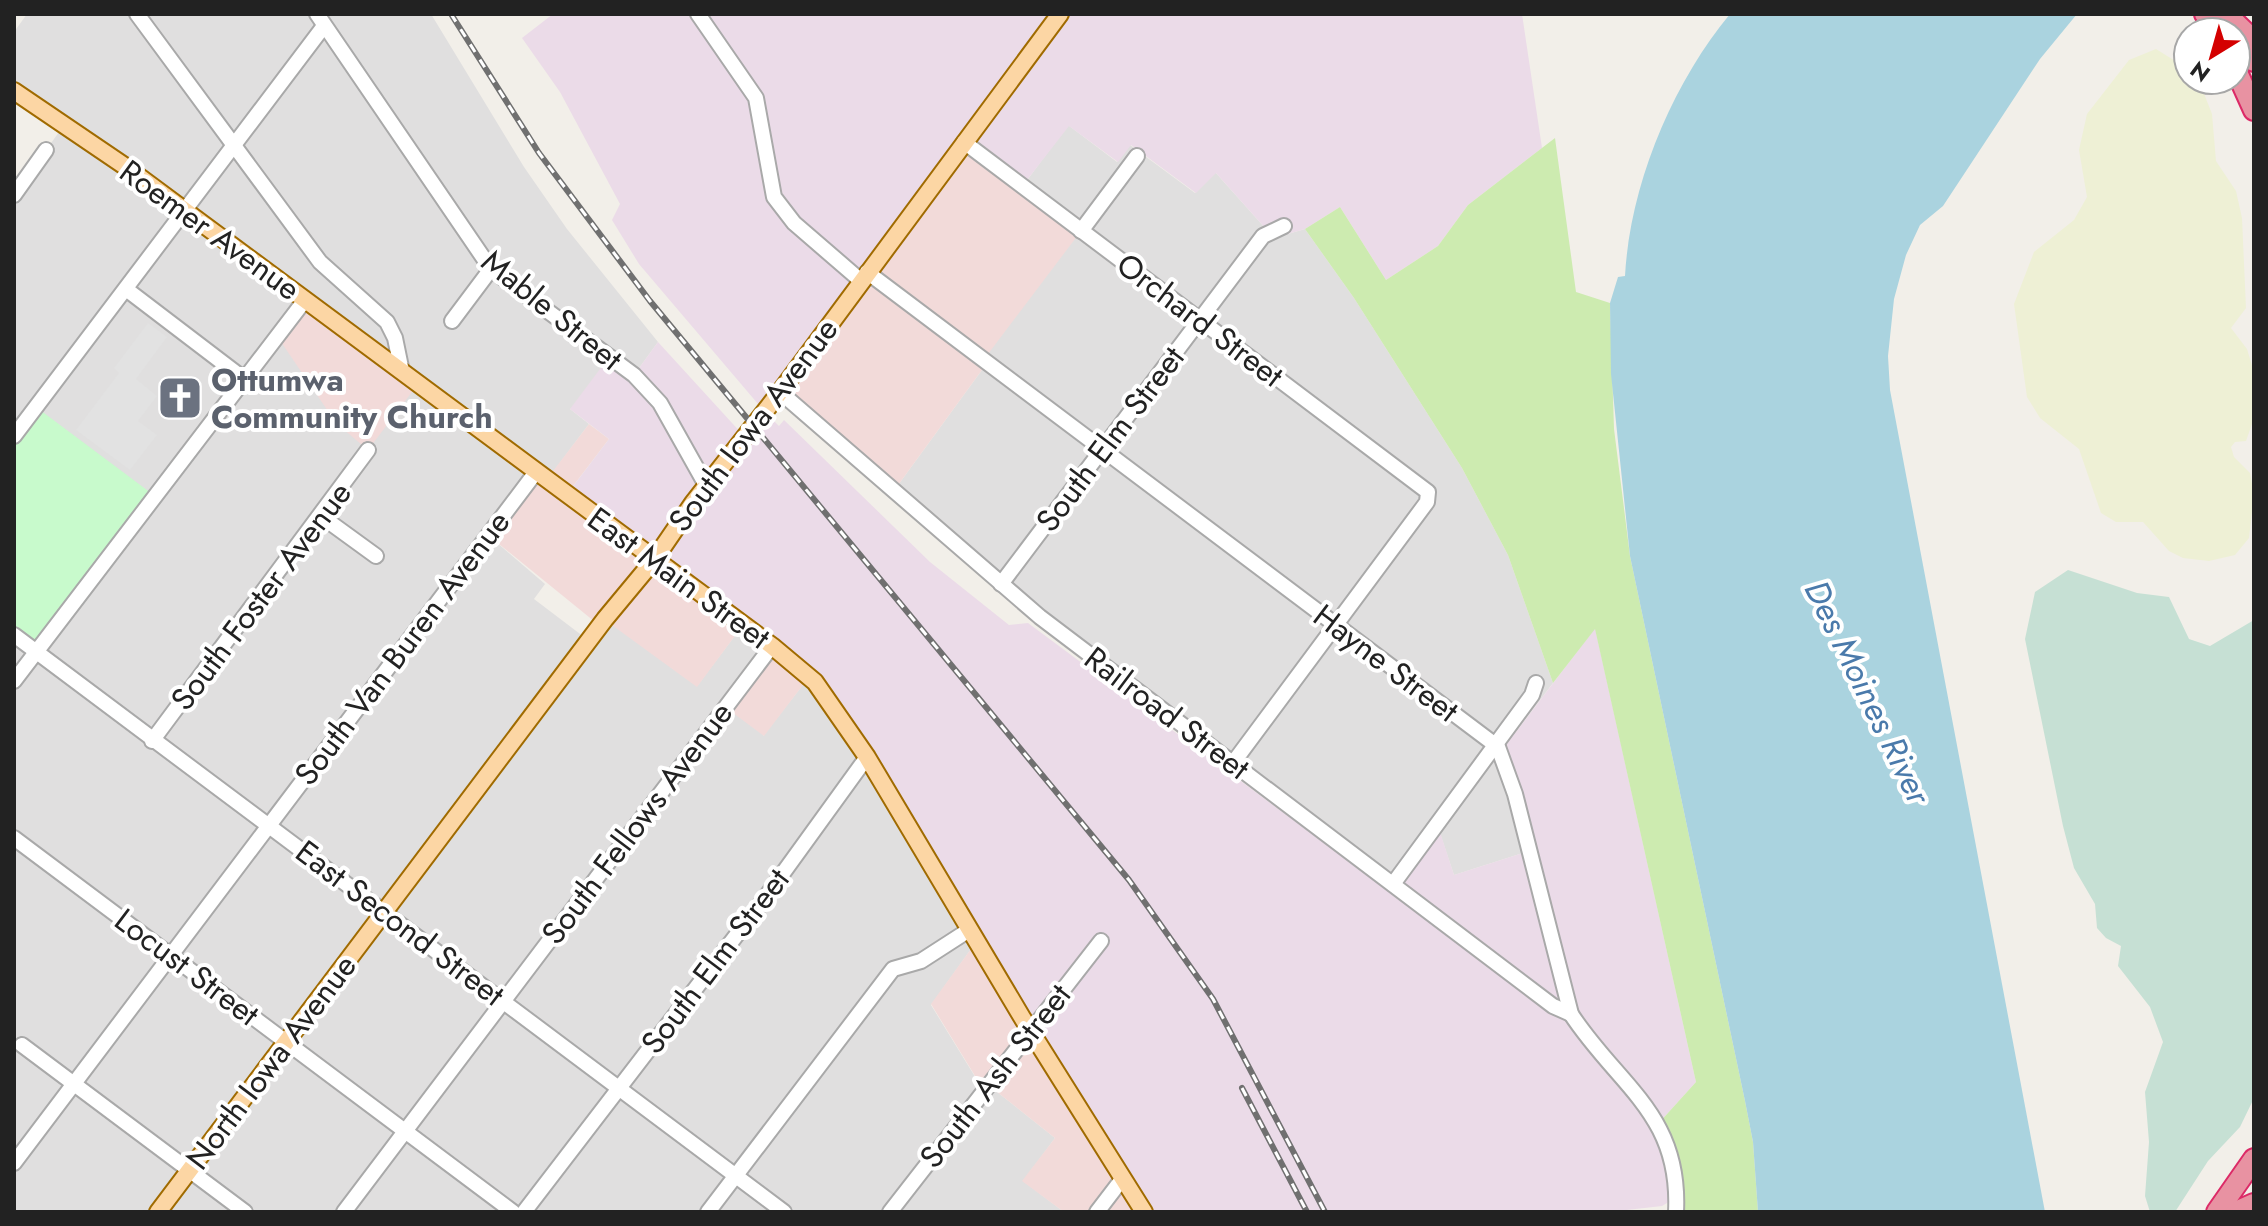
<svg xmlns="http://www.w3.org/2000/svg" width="2268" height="1226" font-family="Jost,sans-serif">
<rect width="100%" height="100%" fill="#f2efe9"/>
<!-- residential -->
<g fill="#e0dfdf">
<path d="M27 14H431L524 167 567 229 658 342 634 375 570 409 589 424 547 480 488 535 545 584 534 599 588 640 605 619 697 686 743 625 772 646 763 736 809 677 976 942 931 1005 982 1088 987 1084 1055 1138 1023 1181 1064 1212H14V195L64 125 14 91V32Z"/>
<path d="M1068 125 1117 162 1130 145 1195 193 1215 172 1274 238 1305 229 1354 298 1462 468 1508 555 1553 683 1500 753 1529 851 1454 875 1440 833 1398 888 1233 763 893 492 987 363 1022 187Z"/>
</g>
<!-- commercial -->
<g fill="#f2dad9">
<path d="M969 135 1027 180 1023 186 1081 231 988 354 987 363 893 492 780 392Z"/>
<path d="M305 300 418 384 368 450 336 423 277 336Z"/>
<path d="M589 424 609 439 567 494 743 625 697 687 605 620 600 626 488 535 536 472 547 479Z"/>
<path d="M772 646 809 677 764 736 725 707Z"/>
<path d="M976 942 1144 1212H1064L1022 1181 1055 1138 987 1084 983 1089 931 1004Z"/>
</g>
<!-- industrial -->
<path fill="#ebdbe8" d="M553 14H1522L1542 148 1468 205 1438 246 1386 280 1340 207 1305 229 1274 238 1216 173 1196 193 1131 145 1118 162 1069 126 1027 180 969 136 764 411 779 426 784 420 930 562 1009 625 1028 623 1393 894 1440 832 1454 875 1529 851 1500 753 1595 628 1696 1082 1658 1124 1677 1197 1662 1206 1609 1212H1153L816 671 571 489 609 439 570 409 609 357 634 375 658 342 743 435 764 411 639 264 612 220 620 204 560 92 522 38Z"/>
<!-- farmland -->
<path fill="#eef0d5" d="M2156 49 2188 69V80H2196L2203 91 2212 114 2216 161 2236 191 2242 218 2246 308 2231 328 2247 349 2254 372 2253 421 2246 441 2235 442 2231 447 2234 457 2250 473 2254 494 2249 538 2235 555 2209 561 2183 558 2169 551 2143 522H2116L2101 513 2079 449 2040 418 2027 397 2014 304 2034 252 2074 220 2087 197 2079 150 2087 114 2129 60Z"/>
<!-- grass -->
<path fill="#cdebb0" d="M1555 138 1576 292 1610 303 1614 429 1630 556 1745 1101 1753 1142 1758 1212H1676L1658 1124 1696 1082 1595 629 1553 683 1508 555 1462 468 1354 298 1305 229 1340 207 1386 280 1438 246 1468 205Z"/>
<!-- wetland -->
<path fill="#c6e0d4" d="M2068 570 2137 593 2169 597 2189 639 2210 646 2254 620V1098L2240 1127 2208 1161 2175 1212H2150L2145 1196 2149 1142 2145 1092 2163 1042 2150 1007 2118 966 2121 946 2106 938 2097 928 2095 904 2074 868 2063 826 2025 639 2035 592Z"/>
<!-- park -->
<path fill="#c8facc" d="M36 407 155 496 36 652 14 635V436Z"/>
<!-- parking -->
<path fill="#e2e2e2" d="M148 323 167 337 136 379 157 396 138 421 157 435 130 470 76 430 119 373 114 368Z"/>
<!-- water -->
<path fill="#aad3df" d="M1730 14H2077L2040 59 1943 206 1920 225 1906 255 1894 299 1888 356 1890 390 2045 1212H1758L1753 1142 1745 1101 1630 556 1611 374 1610 303 1618 277 1625 276C1630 185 1672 84 1730 14Z"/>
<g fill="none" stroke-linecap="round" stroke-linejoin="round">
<!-- minor casing -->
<g stroke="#a9a9a9" stroke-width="18">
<g id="minor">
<path d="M137 14 320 262 387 322 395 338 402 372"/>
<path d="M317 14 491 269 634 375 660 403 706 485"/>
<path d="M698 14 756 98 774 197 794 223 860 280"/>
<path d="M964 142 1428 492 1427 502 1233 763"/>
<path d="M14 195 46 150"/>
<path d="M1081 231 1137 156"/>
<path d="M867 272 1498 747 1515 794 1571 1014C1618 1086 1681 1114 1676 1212"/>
<path d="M126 289 244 379"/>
<path d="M452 321 491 269"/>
<path d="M780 392 1040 617 1553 1006 1571 1014"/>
<path d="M14 436 324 26"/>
<path d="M321 516 376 556"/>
<path d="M1001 584 1263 236 1284 226"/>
<path d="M14 635 784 1212"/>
<path d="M14 681 305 300"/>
<path d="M152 741 368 450"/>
<path d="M14 838 513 1212"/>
<path d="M1393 884 1532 695 1536 683"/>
<path d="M22 1045 245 1212"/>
<path d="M14 1163 536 472"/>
<path d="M344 1212 772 646"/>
<path d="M524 1212 765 898 867 757"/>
<path d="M708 1212 893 969 921 961 969 930"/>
<path d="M890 1212 1101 941"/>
<path d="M1097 1212 1123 1178"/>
</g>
</g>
<!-- major casing -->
<g stroke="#a06b00" stroke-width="20">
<g id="major">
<path d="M14 91 126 167 772 646 815 682 867 757 1023 1019 1144 1212"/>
<path d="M158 1212 605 619 654 560 693 503 780 392 1060 14"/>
</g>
</g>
<!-- highway casing -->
<g stroke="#dc2a67" stroke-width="24">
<g id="highway">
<path d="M2205 14 2224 32"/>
<path d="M2226 14 2254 41"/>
<path d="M2236 44 2254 61"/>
<path d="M2236 70 2254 110"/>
<path d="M2217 1212 2254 1159"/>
<path d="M2236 1212 2254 1204"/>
</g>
</g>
<!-- minor -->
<use href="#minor" stroke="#fff" stroke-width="14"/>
<!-- major -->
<use href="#major" stroke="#fcd6a4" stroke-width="16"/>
<!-- highway -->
<use href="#highway" stroke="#e892a2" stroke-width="20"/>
<!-- rail casing -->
<g stroke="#707070" stroke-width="6">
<g id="rail">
<path d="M451 14 539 153 650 301 1129 880 1213 999 1325 1212"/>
<path d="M1242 1088 1307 1212"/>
</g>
</g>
<!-- rail -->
<use href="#rail" stroke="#fff" stroke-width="3" stroke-dasharray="9" stroke-linecap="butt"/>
</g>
<!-- icons -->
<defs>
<g id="church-square" transform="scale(2.3)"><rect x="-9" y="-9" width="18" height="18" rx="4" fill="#6b7280" stroke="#fff"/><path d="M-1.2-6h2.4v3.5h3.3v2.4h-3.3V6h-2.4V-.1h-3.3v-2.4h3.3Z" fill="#fff"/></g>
</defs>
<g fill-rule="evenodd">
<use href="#church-square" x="180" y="398"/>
</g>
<g text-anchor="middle" stroke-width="8" stroke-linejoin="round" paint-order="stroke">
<!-- street labels -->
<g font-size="32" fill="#222" stroke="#fff">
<text transform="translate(210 230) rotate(36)" y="11">Roemer Avenue</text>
<text transform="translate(552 310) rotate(39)" y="11">Mable Street</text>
<text transform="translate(1200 320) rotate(37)" y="11">Orchard Street</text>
<text transform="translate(753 425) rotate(-53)" y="11">South Iowa Avenue</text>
<text transform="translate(1110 439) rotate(-53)" y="11">South Elm Street</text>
<text transform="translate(679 578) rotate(36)" y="11">East Main Street</text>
<text transform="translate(261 596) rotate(-53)" y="11">South Foster Avenue</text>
<text transform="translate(402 648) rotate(-53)" y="11">South Van Buren Avenue</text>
<text transform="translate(1386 663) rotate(37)" y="11">Hayne Street</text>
<text transform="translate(1167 713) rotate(37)" y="11">Railroad Street</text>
<text transform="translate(637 823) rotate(-53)" y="11">South Fellows Avenue</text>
<text transform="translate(400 923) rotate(37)" y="11">East Second Street</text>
<text transform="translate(715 961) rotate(-53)" y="11">South Elm Street</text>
<text transform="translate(187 967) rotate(37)" y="11">Locust Street</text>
<text transform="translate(271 1062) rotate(-53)" y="11">North Iowa Avenue</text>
<text transform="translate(995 1076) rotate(-52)" y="11">South Ash Street</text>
</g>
<!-- worship labels -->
<g font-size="32" font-weight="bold" fill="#5b616d" stroke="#fff" text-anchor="start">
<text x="211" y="391">Ottumwa<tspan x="211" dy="37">Community Church</tspan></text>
</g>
<!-- water labels -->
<g font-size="34" font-style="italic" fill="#4a7aab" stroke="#fff">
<text transform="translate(1868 692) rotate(64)" y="12">Des Moines River</text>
</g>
</g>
<!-- border -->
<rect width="2268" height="1226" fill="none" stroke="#222222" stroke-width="32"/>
<!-- north arrow -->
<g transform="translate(2212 56) rotate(217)"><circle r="38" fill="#ffffff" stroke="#a7a7a7" stroke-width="2"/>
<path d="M0-6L14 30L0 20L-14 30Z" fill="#d40000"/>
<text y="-12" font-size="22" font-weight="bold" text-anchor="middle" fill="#222222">N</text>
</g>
</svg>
